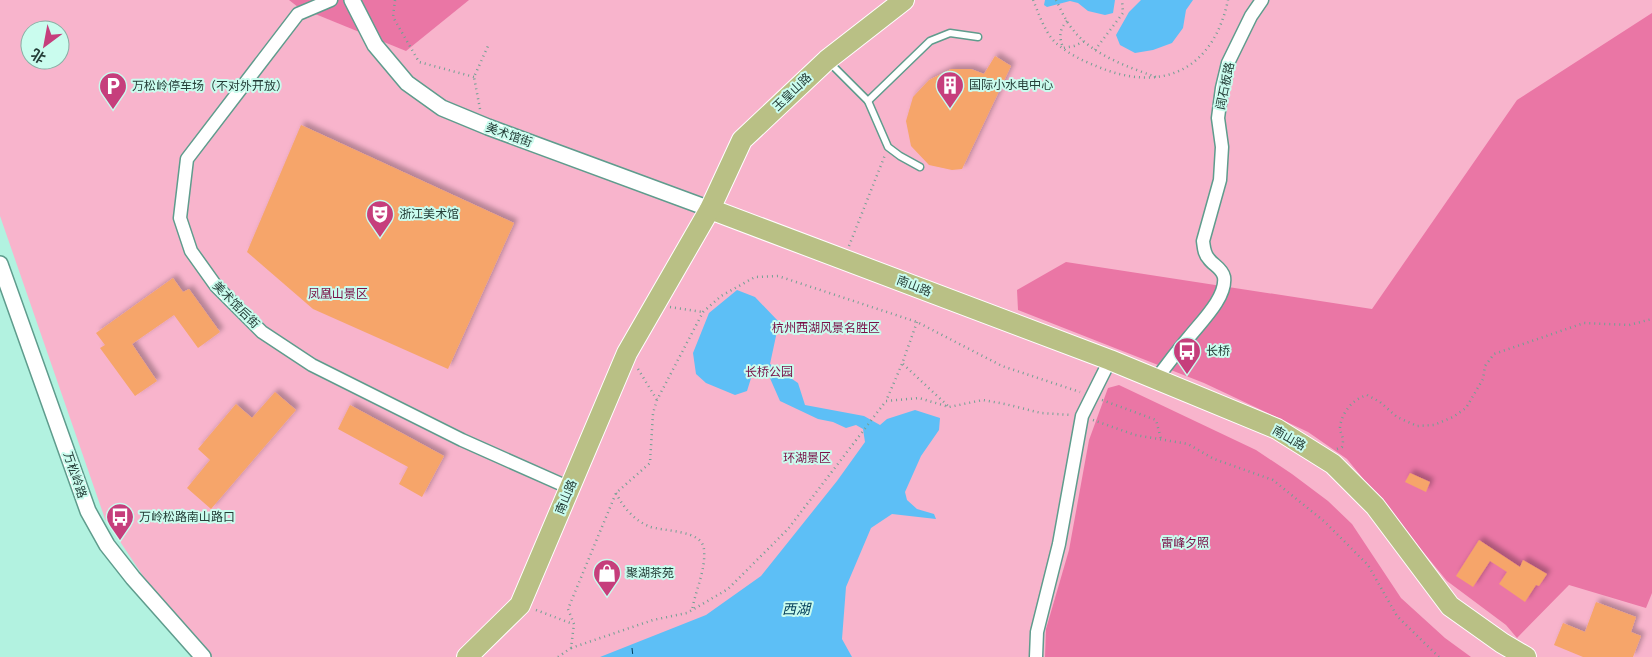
<svg xmlns="http://www.w3.org/2000/svg" width="1652" height="657" font-family="Manrope,'Noto Sans SC',sans-serif">
<defs>
<filter id="shadow"><feDropShadow dx="4" dy="-4" stdDeviation="2.5" flood-color="#0004"/></filter>
</defs>
<rect width="100%" height="100%" fill="#b2f2e0"/>
<!-- green -->
<path fill="#f8b4cc" fill-rule="evenodd" d="M0 0H1652V657H208L151 588 105 519 0 216ZM30 30H60V60H30Z"/>
<!-- forest -->
<g fill="#ea76a5">
<path d="M289 0H469L406 51 298 7Z"/>
<path d="M1652 13V593L1646 608 1569 585 1517 638 1506 625 1447 581 1347 459 1308 432 1204 383 1018 310 1017 290 1066 262 1372 309 1517 100Z"/>
<path d="M1119 385 1256 450 1292 474 1328 501 1352 524 1401 598 1445 638 1471 657H1045L1046 629 1069 550 1089 440 1108 388Z"/>
</g>
<!-- water -->
<g fill="#5dbff6">
<path d="M1045 0H1115L1113 13 1105 15 1088 11 1078 3 1070 1 1047 7 1044 5Z"/>
<path d="M1141 0H1193L1186 10 1183 28 1172 43 1153 50 1135 53 1120 45 1116 35 1129 12Z"/>
<path d="M737 290 755 297 779 322 770 364 798 383 805 405 864 416 880 425 887 419 915 410 940 418 939 430 921 456 905 492 907 500 917 509 934 514 936 519 892 514 871 528 846 587 842 639 852 657H600L706 615 761 576 837 481 865 442 863 429 856 425 846 428 833 422 818 419 780 401 769 376 758 367 752 375 747 391 735 395 706 383 696 374 693 353 709 313Z"/>
</g>
<g fill="none" stroke-linecap="round" stroke-linejoin="round">
<!-- ferry -->
<path stroke="#013d59" stroke-width="1" stroke-dasharray="6 5" stroke-linecap="butt" d="M632 648 633 657"/>
</g>
<!-- building -->
<g fill="#f6a56a" filter="url(#shadow)">
<path d="M995 56 1011 66 962 169 952 170 929 165 911 146 906 121 913 97 929 80 951 69H971L984 74Z"/>
<path d="M301 125 514 223 448 369 313 309 247 252Z"/>
<path d="M173 278 183 292 189 289 220 332 198 348 174 315 132 344 157 381 135 396 100 348 105 345 96 333Z"/>
<path d="M275 392 296 410 211 509 187 488 210 460 198 449 236 404 252 418Z"/>
<path d="M350 405 444 456 422 497 399 484 408 467 338 429Z"/>
<path d="M1410 473 1430 482 1426 492 1405 482Z"/>
<path d="M1479 540 1520 567 1523 560 1547 574 1539 586 1536 585 1525 602 1499 584 1507 572 1490 561 1473 587 1456 576Z"/>
<path d="M1596 602 1636 617 1631 632 1641 636 1633 657H1583L1554 645 1563 623 1585 632Z"/>
</g>
<g fill="none" stroke-linecap="round" stroke-linejoin="round">
<!-- service casing -->
<g stroke="#5f9c8d" stroke-width="9">
<g id="service">
<path d="M829 62 868 101 888 147 900 156 920 167"/>
<path d="M868 101 930 41 950 33 978 37"/>
</g>
</g>
<!-- minor casing -->
<g stroke="#5f9c8d" stroke-width="15">
<g id="minor">
<path d="M331 0 298 14 187 159 180 218 191 251 216 286 262 332 312 365 462 440 570 488"/>
<path d="M1156 379C1167 365 1178 350 1190 336 1201 322 1227 297 1224 277 1222 268 1213 265 1209 259 1204 254 1204 248 1203 241L1220 180 1222 147 1218 118 1222 88 1228 63 1251 16 1262 0"/>
<path d="M1036 657 1037 632 1059 544 1082 416 1110 360"/>
</g>
</g>
<!-- tertiary casing -->
<g stroke="#5f9c8d" stroke-width="18">
<g id="tertiary">
<path d="M352 0 375 45 407 83 442 108 488 127 710 209"/>
<path d="M0 264 88 511 107 545 133 578 203 657"/>
</g>
</g>
<!-- primary casing -->
<g stroke="#fff" stroke-width="22">
<g id="primary">
<path d="M710 209 1110 360 1277 429 1333 464 1375 506 1450 606 1502 643 1526 657"/>
<path d="M467 657 520 605 627 353 710 209 742 140 827 60 904 0"/>
</g>
</g>
<!-- path -->
<g stroke="#72a093" stroke-width="2.5" stroke-dasharray="1 4" stroke-linecap="butt">
<path d="M395 0 393 17 419 62 474 77"/>
<path d="M1033 0C1039 14 1045 33 1056 43 1067 53 1083 61 1096 66 1161 94 1213 71 1228 0"/>
<path d="M1056 0C1061 10 1066 22 1074 31 1093 55 1128 67 1156 77"/>
<path d="M1067 21C1059 30 1059 36 1063 48L1074 46 1085 41"/>
<path d="M1095 50 1123 13 1122 0"/>
<path d="M480 109 474 77 488 46"/>
<path d="M849 246 885 155"/>
<path d="M670 307 703 312"/>
<path d="M917 322 902 364 886 401 919 398 949 407 983 400 1005 404 1041 413 1071 415"/>
<path d="M903 364 948 406"/>
<path d="M638 369 657 400"/>
<path d="M1102 400 1156 420 1161 439"/>
<path d="M1093 420 1135 435 1188 444 1214 459 1273 480 1325 522 1368 565 1397 616 1439 657"/>
<path d="M1337 449 1342 447C1345 436 1340 435 1340 427 1342 412 1353 399 1367 395L1380 402 1397 417 1417 426 1434 425 1453 417 1466 408 1483 379 1485 366 1494 354 1584 323 1629 325 1652 319"/>
<path d="M616 493C623 507 633 519 648 526 663 532 703 529 704 550 706 570 695 591 692 611"/>
<path d="M536 610 573 624"/>
<path d="M571 648 653 620 687 613 728 589 788 529 886 401"/>
<path d="M558 657 571 648 574 624 568 609 616 493 650 463 653 413 657 400 703 312 721 296 755 277 778 276 917 322 1002 366 1080 392"/>
</g>
<!-- service -->
<use href="#service" stroke="#fff" stroke-width="6"/>
<!-- minor -->
<use href="#minor" stroke="#fff" stroke-width="12"/>
<!-- tertiary -->
<use href="#tertiary" stroke="#fff" stroke-width="15"/>
<!-- primary -->
<use href="#primary" stroke="#b9c085" stroke-width="20"/>
</g>
<!-- icons -->
<defs>
<g id="building-pin" transform="scale(1.4375)"><path d="M0 17L-7.5 6A9.5 9.5 0 1 1 7.5 6Z" fill="#c63e7c" stroke="#cafcee"/><path d="M-4-6H4V6H1V3H-1V6H-4ZM-2.5-4.3h1.7v1.8h-1.7ZM.8-4.3h1.7v1.8H.8ZM-2.5-1h1.7V.8h-1.7ZM.8-1h1.7V.8H.8Z" fill="#fff"/></g>
<g id="parking-pin" transform="scale(1.4375)"><path d="M0 17L-7.5 6A9.5 9.5 0 1 1 7.5 6Z" fill="#c63e7c" stroke="#cafcee"/><path d="M-3.5-5.5H1a3.5 3.5 0 0 1 0 7H-1V5.5H-3.5ZM-1-3.4V-.6H.8a1.4 1.4 0 0 0 0-2.8Z" fill="#fff"/></g>
<g id="theatre-pin" transform="scale(1.4375)"><path d="M0 17L-7.5 6A9.5 9.5 0 1 1 7.5 6Z" fill="#c63e7c" stroke="#cafcee"/><path d="M-5-5.5Q0-4 5-5.5V0Q5 5 0 6Q-5 5-5 0ZM-3.3-2.5H-1v1.5H-3.3ZM1-2.5H3.3v1.5H1ZM-2.8 1Q0 5.5 2.8 1Z" fill="#fff"/></g>
<g id="bus-pin" transform="scale(1.4375)"><path d="M0 17L-7.5 6A9.5 9.5 0 1 1 7.5 6Z" fill="#c63e7c" stroke="#cafcee"/><path d="M-5-6H5V4H4V6H2V4H-2V6H-4V4H-5ZM-3.5-4V0h7V-4ZM-3.5 1.2v1.5H-2V1.2ZM2 1.2v1.5H3.5V1.2Z" fill="#fff"/></g>
<g id="shop-pin" transform="scale(1.4375)"><path d="M0 17L-7.5 6A9.5 9.5 0 1 1 7.5 6Z" fill="#c63e7c" stroke="#cafcee"/><path d="M-5-2.5h2.3a2.7 3.5 0 0 1 5.4 0H5L5.5 6h-11ZM-1.5-2.5h3a1.5 2.3 0 0 0-3 0Z" fill="#fff"/></g>
</defs>
<g fill-rule="evenodd">
<use href="#building-pin" x="950" y="85"/>
<use href="#parking-pin" x="113" y="86"/>
<use href="#theatre-pin" x="380" y="214"/>
<use href="#bus-pin" x="1187" y="351"/>
<use href="#bus-pin" x="120" y="517"/>
<use href="#shop-pin" x="607" y="573"/>
</g>
<g text-anchor="middle" stroke-width="4" stroke-linejoin="round" paint-order="stroke">
<!-- poi labels -->
<g font-size="12" fill="#243d37" stroke="#cafcee" text-anchor="start">
<text x="969" y="89">国际小水电中心</text>
<text x="132" y="90">万松岭停车场（不对外开放）</text>
<text x="399" y="218">浙江美术馆</text>
<text x="1206" y="355">长桥</text>
<text x="139" y="521">万岭松路南山路口</text>
<text x="626" y="577">聚湖茶苑</text>
</g>
<!-- street labels -->
<g font-size="12" fill="#243d37" stroke="#cafcee">
<text transform="translate(1225 86) rotate(-78)" y="4">阔石板路</text>
<text transform="translate(792 92) rotate(-44)" y="4">玉皇山路</text>
<text transform="translate(509 135) rotate(20)" y="4">美术馆街</text>
<text transform="translate(914 286) rotate(21)" y="4">南山路</text>
<text transform="translate(236 305) rotate(45)" y="4">美术馆后街</text>
<text transform="translate(1289 438) rotate(30)" y="4">南山路</text>
<text transform="translate(75 475) rotate(71)" y="4">万松岭路</text>
<text transform="translate(566 497) rotate(-67)" y="4">南山路</text>
</g>
<!-- park labels -->
<g font-size="12" fill="#790f46" stroke="#cafcee">
<text x="338" y="298">凤凰山景区</text>
<text x="826" y="332">杭州西湖风景名胜区</text>
<text x="769" y="376">长桥公园</text>
<text x="807" y="462">环湖景区</text>
<text x="1185" y="547">雷峰夕照</text>
</g>
<!-- water labels -->
<g font-size="14" font-style="italic" fill="#013d59" stroke="#cafcee">
<text x="796" y="614">西湖</text>
</g>
</g>
<!-- north arrow -->
<g transform="translate(45 45) rotate(212)"><circle r="24" fill="#cafcee" stroke="#88b0a5"/>
<path d="M0-4L9 19L0 12L-9 19Z" fill="#c63e7c"/>
<text y="-8" font-size="14" font-weight="bold" text-anchor="middle" fill="#243d37">北</text>
</g>
</svg>
